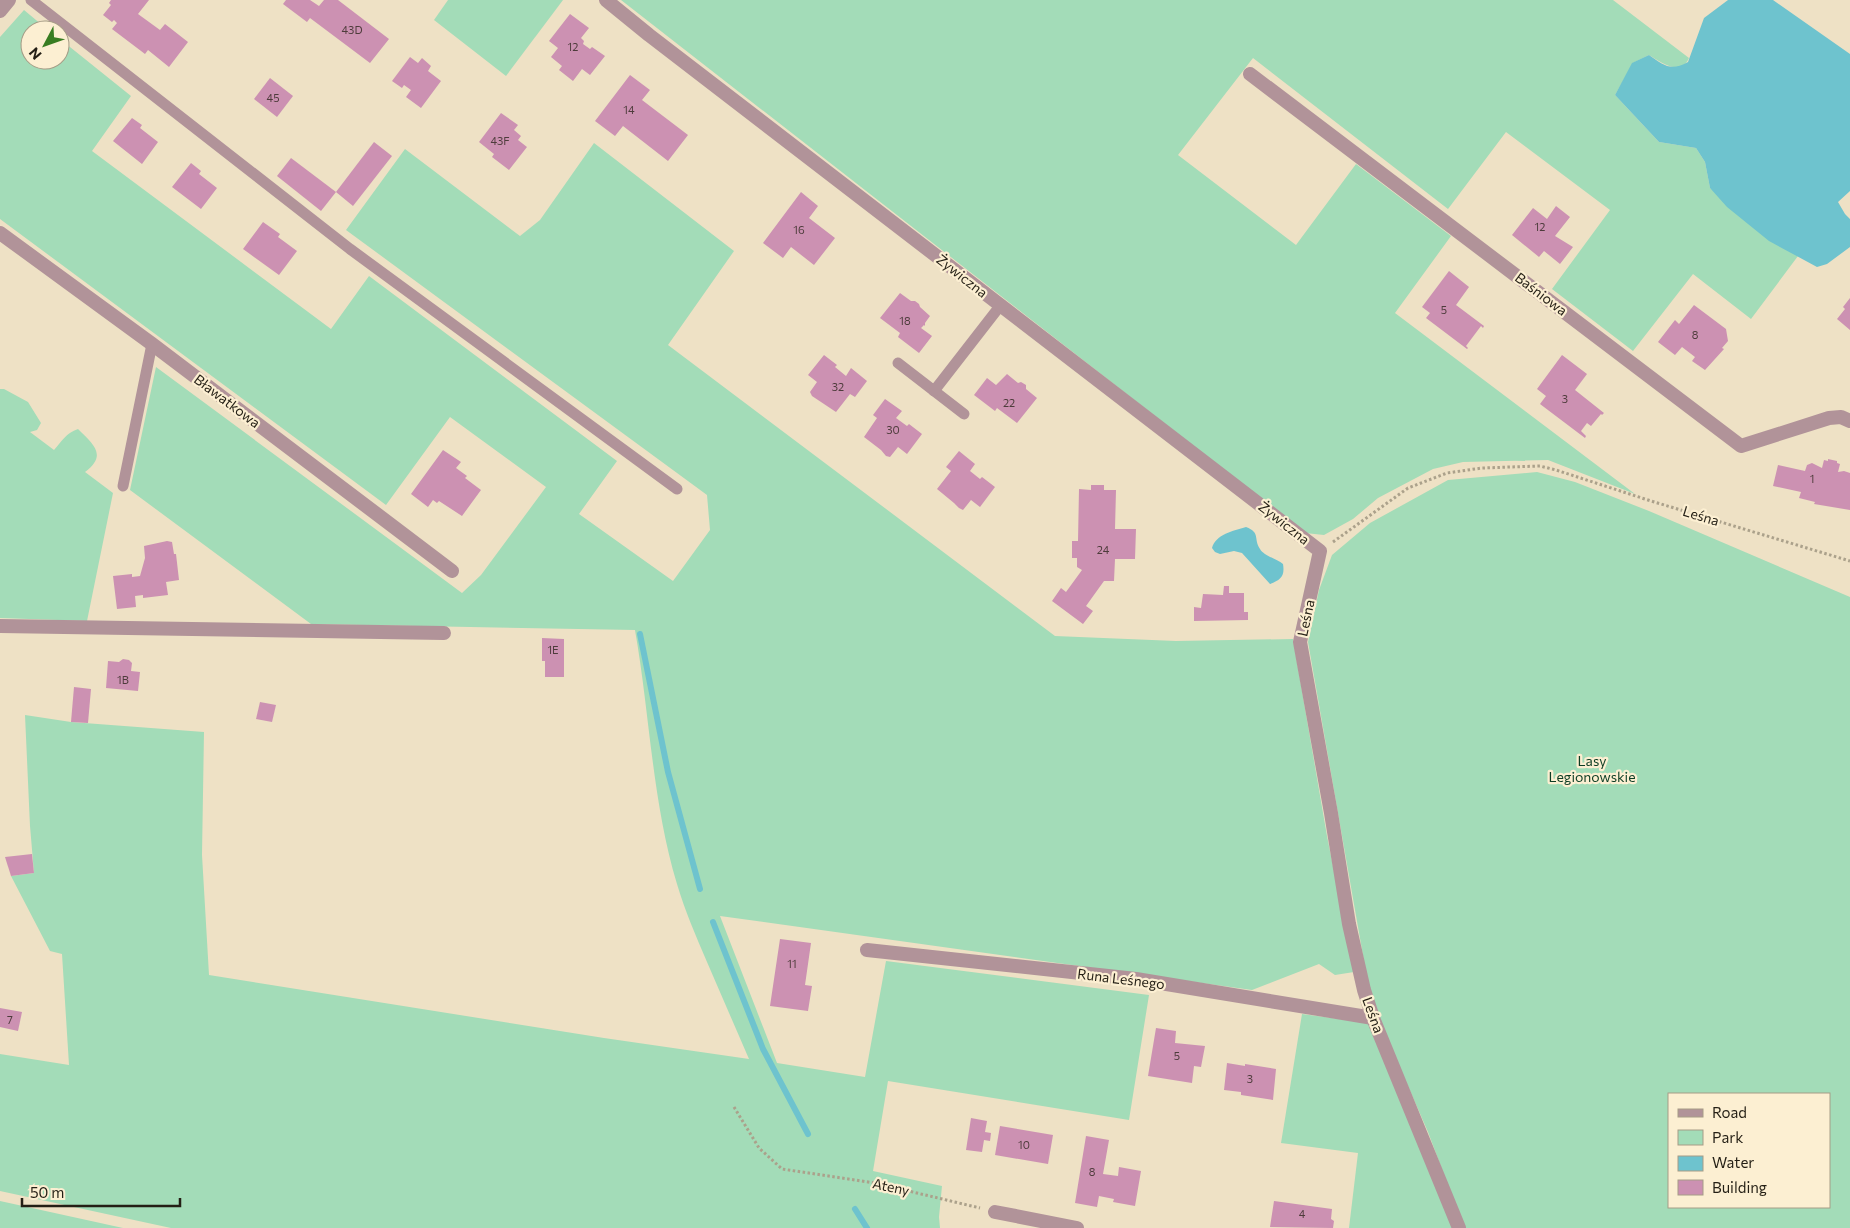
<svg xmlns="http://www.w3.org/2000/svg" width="1850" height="1228" font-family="Commissioner,sans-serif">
<rect width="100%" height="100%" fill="#eee1c5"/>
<!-- green -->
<g fill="#a3dcb8" fill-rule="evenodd">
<path d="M448 0H563L506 76 434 20Z"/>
<path d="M621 0H1613L1689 58C1681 77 1660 62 1649 55L1633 63 1615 95 1659 142 1696 148 1705 162 1710 188 1798 256 1751 319 1693 274 1633 351 1552 289 1610 210 1506 132 1448 209 1253 58 1178 155 1296 245 1356 164 1451 236 1395 313 1635 494 1548 460 1463 462 1433 469 1378 498 1353 519 1324 535 1305 533Z"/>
<path d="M24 10 48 30H30V60H60V39L131 96 92 151 331 329 369 276 617 461 579 514 673 581 710 530 707 495 346 230 405 149 520 236 540 220 594 143 734 251 668 345 1055 636 1176 641 1293 639 1327 836 1354 972 1335 975 1319 964 1252 990 720 916 777 1063 865 1077 886 961 1149 995 1129 1120 888 1081 873 1171 942 1186 939 1217 940 1228H171L0 1191V1054L69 1065 62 954 50 951 11 876 34 873 30 826 25 715 71 722 204 732 202 855 209 975 604 1038 749 1059C735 1027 721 994 707 962 696 936 685 911 677 884 652 801 650 715 635 630L311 624 130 490 156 367 462 593 481 575 546 487 450 417 386 505 0 219V37Z"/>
<path d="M0 389H4L28 402 41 423 37 430 30 432 54 450C62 441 66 433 78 429 93 444 108 455 85 472L113 493 87 621 0 618Z"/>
<path d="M1537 472 1575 482 1649 511 1850 597V1228H1464L1428 1132 1371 1001 1308 642 1319 590 1332 555 1370 523 1448 480ZM1669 1094H1829V1207H1669Z"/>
<path d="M1302 1014 1369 1023 1453 1228H1349L1358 1153 1281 1143Z"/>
<path d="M0 1201 123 1228H0Z"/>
</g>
<!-- water -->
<g fill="#6ec3ce">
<path d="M1728 0H1773L1850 54V191L1838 202 1845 214 1850 219V247L1827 264 1817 267 1769 241 1727 207 1710 188 1705 162 1696 148 1659 142 1615 95 1632 63 1649 55C1664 65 1670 72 1688 62L1704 18Z"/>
<path d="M1246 527C1261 533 1253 538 1260 549 1264 556 1277 559 1283 564 1285 576 1281 580 1270 584L1242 553 1234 551 1220 554 1215 552 1212 548C1216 534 1233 531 1246 527Z"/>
</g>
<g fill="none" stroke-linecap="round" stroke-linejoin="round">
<!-- stream -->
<g stroke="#6ec3ce" stroke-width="6">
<path d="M640 634 668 772 700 889"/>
<path d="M713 922 763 1049 808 1134"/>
<path d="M855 1209 867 1228"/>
</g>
</g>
<!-- building -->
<g fill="#cc91b2">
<path d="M111 0H149L138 14 160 30 165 24 188 42 169 67 148 50 145 54 112 29 117 23 114 20 112 22 103 15 111 5 109 3Z"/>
<path d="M286 0H310L319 6 324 0H338L389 39 370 63 310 18 307 22 283 4Z"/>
<path d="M570 14 589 28 581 38 584 41 583 44 590 49 592 47 605 56 590 75 582 69 573 81 559 70 562 66 551 57 558 48 549 41Z"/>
<path d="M410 57 418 63 422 58 431 66 428 71 441 81 421 108 406 97 411 90 404 85 402 88 392 81Z"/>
<path d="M630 75 650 90 642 100 688 135 668 161 623 126 615 136 595 121Z"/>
<path d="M270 78 293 96 277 117 254 99Z"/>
<path d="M501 113 518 125 514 130 521 136 518 140 527 147 509 170 492 157 494 154 479 142Z"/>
<path d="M132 118 142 125 140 128 158 142 142 164 113 141Z"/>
<path d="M374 142 392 156 353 206 336 192Z"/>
<path d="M291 158 336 192 321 211 277 176Z"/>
<path d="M191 163 201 171 199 174 217 188 201 209 172 187Z"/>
<path d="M801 192 818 206 809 218 835 238 814 265 791 247 783 258 763 243Z"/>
<path d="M1556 206 1570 217 1555 236 1573 247 1560 264 1544 251 1539 257 1512 235 1533 208 1547 219Z"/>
<path d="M263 222 280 234 278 237 297 251 279 275 243 249Z"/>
<path d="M1449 271 1469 287 1456 305 1484 326 1483 328 1481 326 1466 346 1468 348 1467 349 1426 318 1430 313 1422 307Z"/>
<path d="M900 293 911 301H915L919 304 920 307 930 316 925 323V326L924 325 921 328 932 336 919 353 898 337 900 333 880 318Z"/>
<path d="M1850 298V330L1837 319 1845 309 1843 307Z"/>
<path d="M1694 305 1726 329 1728 341 1722 348 1724 349 1705 370 1692 361 1695 357 1682 347 1675 355 1658 342 1675 320 1679 324Z"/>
<path d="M824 355 837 365 835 367 846 376 851 368 867 381 855 397 850 394 836 412 812 396 810 392 817 382 808 375Z"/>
<path d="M1562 355 1587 374 1575 390 1604 413 1602 415 1601 414 1591 426 1587 423 1581 431 1586 436 1585 438 1540 404 1546 396 1537 389Z"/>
<path d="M1007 374 1018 383 1021 382 1026 385V389L1037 398 1017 423 997 408 995 411 974 395 987 378 996 385Z"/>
<path d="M885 399 902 411 896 418 907 426 909 424 922 434 907 454 898 447 890 457 886 456 881 450 864 437 877 418 873 415Z"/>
<path d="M443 450 461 462 456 468 467 476 465 478 481 490 462 516 439 501 437 503 433 500 428 507 411 494Z"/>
<path d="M959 451 975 464 970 471 980 479 982 477 995 487 980 507 971 500 963 510 959 508 954 503 937 489 951 471 946 467Z"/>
<path d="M1828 459 1837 461V463L1840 464 1838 472 1844 471 1850 473V510L1814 504 1815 502 1799 498 1801 492 1773 486 1778 465 1805 471 1807 465 1812 463 1822 468 1824 460 1828 461Z"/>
<path d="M1091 485H1104V490H1116L1115 529H1136L1135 559H1115L1114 581H1104L1086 606 1093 611 1083 624 1052 601 1061 588 1066 592 1082 570 1077 567V558H1072V541H1078L1079 489 1091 490Z"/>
<path d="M167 541 172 542 174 554H176L179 580 166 582 168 595 143 598V595L135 596 136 607 117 609 113 576 132 574V577L140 576 145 558 144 546Z"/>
<path d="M1224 586H1229V593H1244V612H1248V620L1194 621V607L1201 608 1203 594 1223 595Z"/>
<path d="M542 638 564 639V677H545V661H542Z"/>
<path d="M123 659 129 660 132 663 131 671 140 672 138 691 106 688 108 661 119 662Z"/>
<path d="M74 687 91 689 88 723 71 722Z"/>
<path d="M260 702 276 705 272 722 256 719Z"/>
<path d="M32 854 34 873 11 876 5 857Z"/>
<path d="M780 939 811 943 805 985 812 986 808 1011 770 1006Z"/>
<path d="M0 1008 22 1012 18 1031 0 1027Z"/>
<path d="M1156 1028 1176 1031 1175 1043 1205 1046 1201 1067 1194 1066 1192 1083 1148 1076Z"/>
<path d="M1227 1063 1245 1066V1064L1276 1069 1273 1100 1241 1095V1092L1224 1090Z"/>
<path d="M971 1118 987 1121 985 1132 991 1133 990 1141 984 1140 982 1152 966 1150Z"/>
<path d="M1000 1126 1053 1135 1048 1164 995 1155Z"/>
<path d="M1086 1136 1109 1140 1103 1174 1118 1176 1119 1167 1141 1171 1135 1206 1113 1202 1114 1199 1099 1196 1097 1207 1075 1203Z"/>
<path d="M1274 1201 1332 1209 1331 1219 1334 1221 1333 1228 1270 1227Z"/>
</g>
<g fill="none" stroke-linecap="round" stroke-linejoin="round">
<!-- path -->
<g stroke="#aba18b" stroke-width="3" stroke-dasharray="2.5 2.5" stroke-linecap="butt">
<path d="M1333 542 1408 488 1447 473 1482 468 1540 466 1556 470 1651 501 1850 561"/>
<path d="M734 1107 759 1148 782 1169 875 1183 980 1208"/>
</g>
<!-- service -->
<g stroke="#b19399" stroke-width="11">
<path d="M31 0 350 249 677 489"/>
<path d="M898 363 964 414"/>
<path d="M934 391 1000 306"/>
<path d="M123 486 152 344"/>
</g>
<!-- minor -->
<g stroke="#b19399" stroke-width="14">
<path d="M606 0 649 35 1320 551 1300 642 1331 813 1349 924 1364 990 1373 1018 1459 1228"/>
<path d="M1250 74 1741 446 1829 418 1841 417 1850 421"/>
<path d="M0 233 152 344 452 571"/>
<path d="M0 626 444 633"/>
<path d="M867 950 1136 979 1373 1018"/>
<path d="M995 1212 1077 1228"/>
</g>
<!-- tertiary -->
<path stroke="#b19399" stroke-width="14" d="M0 11 9 0"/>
</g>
<g text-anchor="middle" stroke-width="4.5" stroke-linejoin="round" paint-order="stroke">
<!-- number labels -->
<g font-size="11" fill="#4e3c3c">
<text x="352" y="34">43D</text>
<text x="573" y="51">12</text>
<text x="273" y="102">45</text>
<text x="629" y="114">14</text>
<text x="500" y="145">43F</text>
<text x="1540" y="231">12</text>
<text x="799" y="234">16</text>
<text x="1444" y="314">5</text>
<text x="905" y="325">18</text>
<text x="1695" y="339">8</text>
<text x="838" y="391">32</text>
<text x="1565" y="403">3</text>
<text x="1009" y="407">22</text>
<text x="893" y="434">30</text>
<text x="1812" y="483">1</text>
<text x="1103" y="554">24</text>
<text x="553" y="654">1E</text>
<text x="123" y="684">1B</text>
<text x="792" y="968">11</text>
<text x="10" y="1024">7</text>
<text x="1177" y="1060">5</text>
<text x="1250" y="1083">3</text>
<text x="1024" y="1149">10</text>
<text x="1092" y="1176">8</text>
<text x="1302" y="1218">4</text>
</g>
<!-- street labels -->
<g font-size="14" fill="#241f15" stroke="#fcefd2">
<text transform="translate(962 276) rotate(38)" y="5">Żywiczna</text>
<text transform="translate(1541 294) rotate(37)" y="5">Baśniowa</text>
<text transform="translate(227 401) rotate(37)" y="5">Bławatkowa</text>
<text transform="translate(1701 516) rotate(17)" y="5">Leśna</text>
<text transform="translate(1284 523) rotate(38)" y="5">Żywiczna</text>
<text transform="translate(1306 618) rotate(-78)" y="5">Leśna</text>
<text transform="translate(1121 979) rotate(7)" y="5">Runa Leśnego</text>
<text transform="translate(1373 1015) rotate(70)" y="5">Leśna</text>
<text transform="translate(891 1187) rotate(12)" y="5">Ateny</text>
</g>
<!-- park labels -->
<g font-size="14" fill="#0c3d24" stroke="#fcefd2">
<text x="1592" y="766">Lasy<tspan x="1592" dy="16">Legionowskie</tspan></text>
</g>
</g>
<!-- legend -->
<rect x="1668" y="1093" width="162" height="115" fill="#fcefd2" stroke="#a69c86"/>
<rect x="1678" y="1109" width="25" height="8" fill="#b19399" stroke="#a69c86"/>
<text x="1712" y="1118" font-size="15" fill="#241f15">Road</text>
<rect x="1678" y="1130" width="25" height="15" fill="#a3dcb8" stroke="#a69c86"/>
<text x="1712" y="1143" font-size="15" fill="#241f15">Park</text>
<rect x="1678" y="1156" width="25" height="15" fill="#6ec3ce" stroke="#a69c86"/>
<text x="1712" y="1168" font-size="15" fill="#241f15">Water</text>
<rect x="1678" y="1180" width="25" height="15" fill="#cc91b2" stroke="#a69c86"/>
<text x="1712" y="1193" font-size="15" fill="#241f15">Building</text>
<!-- north arrow -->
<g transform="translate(45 45) rotate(229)"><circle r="24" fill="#fcefd2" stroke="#a69c86"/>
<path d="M0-4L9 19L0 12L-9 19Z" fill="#387d21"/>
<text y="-8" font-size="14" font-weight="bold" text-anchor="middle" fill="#241f15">N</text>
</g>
<!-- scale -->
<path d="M22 1198v8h158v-8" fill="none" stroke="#241f15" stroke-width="2.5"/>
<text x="30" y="1198" font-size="15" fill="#241f15" stroke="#fcefd2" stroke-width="4" paint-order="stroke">50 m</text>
</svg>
